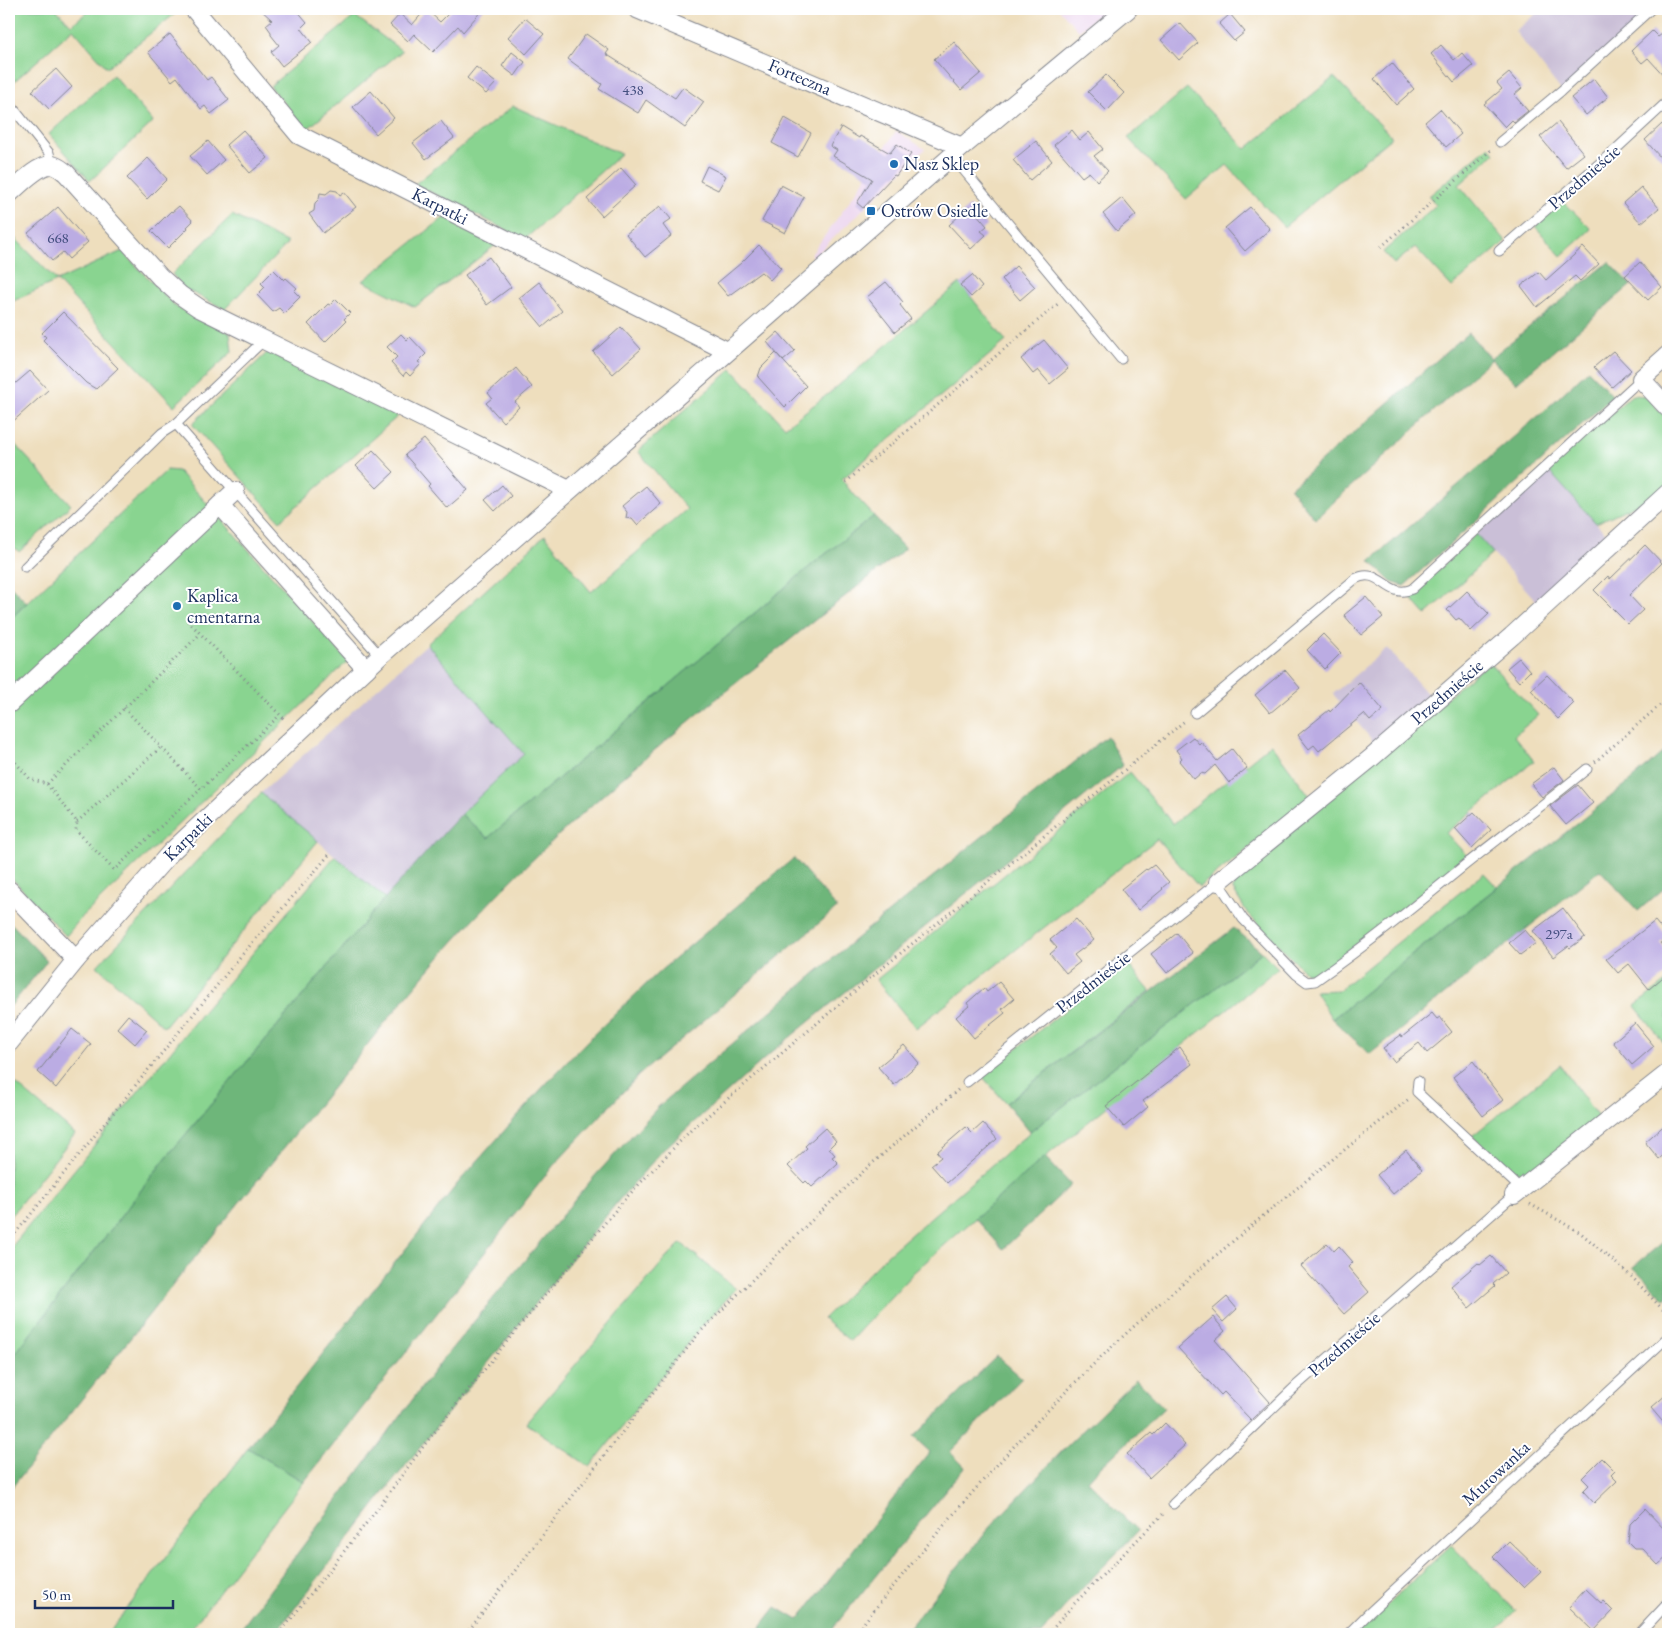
<svg xmlns="http://www.w3.org/2000/svg" width="1677" height="1643" font-family="'EB Garamond',serif">
<rect width="100%" height="100%" fill="#fff"/>
<filter id="ink" filterUnits="userSpaceOnUse"><feTurbulence type="fractalNoise" baseFrequency=".02" numOctaves="2"/><feDisplacementMap in="SourceGraphic" scale="10" xChannelSelector="R" yChannelSelector="G"/><feConvolveMatrix kernelMatrix="1 2 1 2 8 2 1 2 1" color-interpolation-filters="sRGB"/></filter>
<filter id="wash" filterUnits="userSpaceOnUse"><feTurbulence type="fractalNoise" baseFrequency=".0096" numOctaves="4" result="noise"/><feDisplacementMap in="SourceGraphic" scale="20" xChannelSelector="R" yChannelSelector="G"/><feGaussianBlur stdDeviation="1.12" result="paint"/><feColorMatrix in="noise" values="0 0 0 0 0 0 0 0 0 0 0 0 0 0 0 0 0 1.4 0 .05"/><feComposite in="paint" operator="in"/></filter>
<g filter="url(#wash)">
<rect width="100%" height="100%" fill="#eedebd"/>
<!-- built -->
<g fill="#ead1ed">
<path d="M1059 9H1105L1079 31Z"/>
<path d="M896 131 925 149 815 256H810L852 198Z"/>
</g>
<!-- industrial -->
<g fill="#cabfd7">
<path d="M1542 9H1655L1563 93 1515 31Z"/>
<path d="M1547 469 1611 539 1539 604 1476 534Z"/>
<path d="M427 644 524 754 461 814 385 898 261 793Z"/>
<path d="M1387 648 1432 699 1377 746 1333 694Z"/>
</g>
<!-- green -->
<g fill="#89d490" stroke="#528277">
<path d="M9 9H56L71 25 91 9H181L107 68 73 29 9 86Z"/>
<path d="M355 16 402 51 306 130 270 86Z"/>
<path d="M113 75 153 122 90 181 49 134Z"/>
<path d="M1334 77 1392 137 1284 227 1227 165 1186 199 1128 138 1187 88 1246 149Z"/>
<path d="M513 106 621 154 525 239 415 184Z"/>
<path d="M1489 146 1495 153 1459 185 1506 241 1452 287 1415 247 1394 264 1383 252 1436 205 1429 196Z"/>
<path d="M1563 201 1591 229 1561 256 1535 226Z"/>
<path d="M232 215 288 243 225 309 185 289 172 274Z"/>
<path d="M445 217 497 244 415 307 363 281Z"/>
<path d="M9 232 57 281 122 251 176 307 230 333 232 352 174 406 57 281 9 303Z"/>
<path d="M960 283 1006 341 842 479 848 488 874 516 814 563 488 838 461 814 524 754 427 644 545 535 591 592 687 509 638 451 732 369 785 427 832 391Z"/>
<path d="M268 352 398 416 280 521 192 424Z"/>
<path d="M1632 395 1646 396 1668 420V488L1663 492 1596 523 1547 469Z"/>
<path d="M9 438 71 505 19 552 9 542Z"/>
<path d="M167 470 178 471 348 661 81 918 66 936 9 875V620Z"/>
<path d="M1476 534 1493 553 1426 615 1410 597Z"/>
<path d="M1489 662 1538 715 1514 736 1534 761 1446 833 1468 857 1318 974 1306 973 1248 914 1233 890 1236 875Z"/>
<path d="M1271 744 1312 799 1199 887 1157 839 916 1028 876 980 1130 772 1173 824Z"/>
<path d="M261 793 318 841 164 1027 97 966Z"/>
<path d="M335 856 385 898 165 1159 9 1362V1250L202 1013Z"/>
<path d="M1484 873 1497 887 1332 1019 1315 991 1339 990Z"/>
<path d="M1262 952 1278 968 1045 1157 914 1272 850 1341 823 1319 887 1255 1030 1132Z"/>
<path d="M1126 962 1150 991 1006 1103 982 1076Z"/>
<path d="M1668 980V1048L1635 1006Z"/>
<path d="M1560 1065 1600 1120 1529 1174 1508 1170 1472 1136Z"/>
<path d="M9 1078 75 1134 9 1218Z"/>
<path d="M681 1243 736 1289 699 1329 590 1467 526 1423 667 1257Z"/>
<path d="M248 1448 304 1482 187 1634H108Z"/>
<path d="M1451 1545 1516 1611 1493 1634H1356Z"/>
</g>
<!-- forest -->
<g fill="#6eb67a" stroke="#44726c">
<path d="M1609 262 1631 285 1516 383 1491 359 1315 519 1290 488 1468 333 1491 358Z"/>
<path d="M1588 370 1613 396 1404 586 1391 582 1370 561 1544 411Z"/>
<path d="M874 516 905 549C765 660 621 769 495 897 431 962 375 1036 317 1107 213 1234 111 1362 9 1491V1362L165 1159 385 898 461 814 488 838 814 563Z"/>
<path d="M9 584 27 603 9 620Z"/>
<path d="M1107 736 1123 765 772 1052 663 1150 619 1200 390 1485 275 1634H237L443 1359 593 1178 659 1106 858 937Z"/>
<path d="M1668 748V885L1638 911 1600 870 1370 1054 1332 1019 1629 782Z"/>
<path d="M794 858 837 908 639 1075 553 1166 304 1482 248 1448 458 1183 543 1087 588 1040 660 971Z"/>
<path d="M9 921 47 961 9 1008Z"/>
<path d="M1234 928 1262 952 1030 1132 1006 1103Z"/>
<path d="M1045 1157 1071 1185 1003 1249 975 1218Z"/>
<path d="M1668 1238V1297L1665 1299 1633 1267Z"/>
<path d="M997 1356 1022 1378 950 1452 965 1467 828 1634H755L776 1607 798 1620 930 1452 914 1437Z"/>
<path d="M1136 1379 1164 1408 1087 1480 1138 1531 1069 1602 1041 1634H904L987 1530 1065 1448Z"/>
</g>
<g id="blocks">
<!-- building -->
<g fill="#bbace3">
<path d="M260 9H296L307 22 301 28 312 42 282 66 271 52 279 45 271 35V32L266 25 272 20Z"/>
<path d="M426 9 440 22 453 9H483L463 32 458 26 433 52 414 34 408 41 390 25 400 14 412 25Z"/>
<path d="M1230 14 1245 32 1234 41 1219 24Z"/>
<path d="M525 18 544 34 526 54 508 37Z"/>
<path d="M1180 23 1198 43 1179 60 1161 40Z"/>
<path d="M1652 31 1658 37 1662 34 1668 41V80L1648 58 1642 63 1631 51Z"/>
<path d="M170 34 207 80 211 77 229 100 211 114 205 106 201 109 177 77 172 81 148 52Z"/>
<path d="M586 34 609 50 606 54 675 98 683 87 704 102 685 128 646 100 638 113 599 89 602 84 568 59Z"/>
<path d="M954 42 981 73 961 90 934 59Z"/>
<path d="M1441 45 1454 60 1462 53 1473 66 1454 82 1431 54Z"/>
<path d="M512 52 525 62 515 76 502 66Z"/>
<path d="M1392 63 1414 89 1396 105 1374 79Z"/>
<path d="M476 67 496 83 486 94 467 78Z"/>
<path d="M56 69 72 87 49 109 32 91Z"/>
<path d="M1509 73 1522 88 1514 95 1528 111 1514 122 1512 120 1505 127 1484 104 1502 89 1497 83Z"/>
<path d="M1106 75 1124 93 1107 111 1088 92Z"/>
<path d="M1594 79 1608 97 1586 115 1571 98Z"/>
<path d="M371 91 394 118 376 134 353 107Z"/>
<path d="M1440 109 1461 134 1446 147 1425 122Z"/>
<path d="M785 118 811 133 798 157 772 143Z"/>
<path d="M441 121 454 138 426 159 413 143Z"/>
<path d="M1558 122 1584 154 1566 168 1540 137Z"/>
<path d="M1662 124 1668 132V166L1645 140Z"/>
<path d="M841 127 859 138 860 136 890 153 897 144 911 154 896 176 894 175 863 208 857 203 872 179 833 156 837 150 830 146Z"/>
<path d="M243 130 268 158 250 173 226 145Z"/>
<path d="M1072 130 1080 140 1089 132 1103 149 1094 156 1108 171 1097 181 1089 172 1082 177 1054 145Z"/>
<path d="M208 141 224 160 207 175 190 156Z"/>
<path d="M1036 141 1052 161 1030 180 1013 160Z"/>
<path d="M148 158 167 179 147 199 127 178Z"/>
<path d="M707 166 726 176 718 190 700 181Z"/>
<path d="M621 168 636 185 602 216 587 199Z"/>
<path d="M781 185 804 197 785 233 762 221Z"/>
<path d="M1641 187 1659 208 1641 223 1623 203Z"/>
<path d="M331 190 337 191 340 195 344 192 356 207 323 233 309 214 314 211 315 203 319 199 320 193 326 194Z"/>
<path d="M1122 198 1136 215 1117 231 1103 214Z"/>
<path d="M179 206 193 221 187 227 188 228 168 248 151 231 171 211 172 212Z"/>
<path d="M660 206 671 219 663 225 671 236 645 257 626 234Z"/>
<path d="M970 206 987 226 981 231 986 235 971 249 949 225Z"/>
<path d="M58 207 88 242 69 259 63 252 52 261 28 233Z"/>
<path d="M1250 207 1270 229 1245 251 1225 228Z"/>
<path d="M759 245 781 268 770 280 761 272 728 296 717 283 741 263Z"/>
<path d="M1583 247 1599 264 1580 281 1575 276 1537 307 1521 286 1539 272 1546 280Z"/>
<path d="M489 257 511 287 487 305 465 275Z"/>
<path d="M1640 262 1662 287 1648 300 1625 276Z"/>
<path d="M1016 266 1035 287 1020 300 1002 279Z"/>
<path d="M274 270 284 280 286 278 297 288 294 291 300 297 284 313 279 308 273 312 257 295 265 287 261 283Z"/>
<path d="M972 275 982 287 971 297 960 285Z"/>
<path d="M539 282 562 311 543 327 519 298Z"/>
<path d="M886 282 903 302 900 305 911 319 895 332 867 297Z"/>
<path d="M336 299 350 313 344 319 346 321 325 342 308 324 328 304 330 305Z"/>
<path d="M63 312 118 368 96 389 86 383 43 340 46 337 42 333Z"/>
<path d="M621 327 641 349 613 374 593 352Z"/>
<path d="M778 332 795 351 783 361 767 342Z"/>
<path d="M401 334 407 340 410 337 426 354 418 362 421 364 410 376 406 372 403 376 391 363 397 357 387 347Z"/>
<path d="M1044 340 1068 369 1050 384 1038 370 1033 374 1021 359Z"/>
<path d="M1613 351 1631 370 1612 387 1594 367Z"/>
<path d="M776 353 806 386 785 407 758 377 761 368Z"/>
<path d="M516 368 532 387 515 402 519 407 503 422 486 403 492 398 488 393Z"/>
<path d="M30 371 48 390 9 425V389Z"/>
<path d="M424 439 468 490 447 508 428 486 430 484 405 455Z"/>
<path d="M373 450 394 472 377 488 356 466Z"/>
<path d="M502 485 511 496 495 511 485 500Z"/>
<path d="M646 486 661 504 637 525 632 519 626 518 627 512 622 506Z"/>
<path d="M1645 545 1662 563 1629 595 1643 610 1628 624 1594 590 1608 576 1610 579Z"/>
<path d="M1467 591 1489 614 1471 631 1459 618 1456 620 1447 610Z"/>
<path d="M1366 597 1383 617 1361 635 1344 615Z"/>
<path d="M1323 634 1341 653 1325 669 1307 650Z"/>
<path d="M1519 658 1530 671 1519 682 1507 668Z"/>
<path d="M1285 670 1300 688 1270 713 1255 695Z"/>
<path d="M1547 675 1574 703 1558 719 1531 690Z"/>
<path d="M1359 682 1383 710 1370 721 1364 714 1319 751 1314 745 1309 749 1298 735 1329 710 1330 712Z"/>
<path d="M1193 737 1199 744 1201 742 1217 761 1232 749 1247 768 1229 783 1215 765 1205 774 1201 773 1194 779 1179 761 1182 758 1176 750Z"/>
<path d="M1554 767 1564 780 1542 797 1531 784Z"/>
<path d="M1578 785 1593 803 1566 825 1550 806Z"/>
<path d="M1474 812 1491 830 1472 848 1455 829Z"/>
<path d="M1154 865 1169 882 1162 888 1163 889 1138 910 1121 889 1146 869 1147 870Z"/>
<path d="M1563 908 1585 937 1570 948 1568 946 1553 957 1533 931Z"/>
<path d="M1076 919 1094 940 1074 955 1080 962 1066 973 1050 954 1057 948 1050 940Z"/>
<path d="M1655 921 1668 937 1660 943 1668 952V973L1649 989 1629 964 1618 973 1606 959Z"/>
<path d="M1525 930 1536 943 1520 955 1509 943Z"/>
<path d="M1177 933 1193 953 1167 973 1151 954Z"/>
<path d="M999 982 1014 999 1002 1009 1005 1013 974 1038 956 1017 969 1006 967 1003 984 988 987 992Z"/>
<path d="M1432 1013 1437 1019 1440 1017 1452 1032 1427 1053 1419 1043 1394 1062 1383 1048 1401 1035 1402 1037Z"/>
<path d="M128 1015 147 1030 135 1044 117 1028Z"/>
<path d="M1635 1023 1654 1046 1632 1065 1613 1042Z"/>
<path d="M72 1029 91 1044 56 1088 38 1072Z"/>
<path d="M904 1045 919 1063 894 1085 878 1067Z"/>
<path d="M1180 1047 1192 1064 1143 1101 1148 1107 1124 1127 1106 1106Z"/>
<path d="M1473 1061 1503 1100 1483 1116 1453 1077Z"/>
<path d="M1668 1122V1151L1659 1159 1645 1142Z"/>
<path d="M983 1123 997 1139 947 1183 931 1165 941 1157 937 1152 966 1127 972 1133Z"/>
<path d="M825 1128 836 1141 829 1148 835 1155 832 1157 838 1163 812 1187 806 1181 804 1183 788 1166 807 1148 805 1146Z"/>
<path d="M1406 1150 1422 1170 1393 1194 1377 1175Z"/>
<path d="M1327 1243 1334 1251 1339 1246 1353 1262 1348 1267 1369 1292 1344 1314 1301 1266Z"/>
<path d="M1491 1256 1506 1273 1493 1284 1495 1286 1469 1308 1451 1286 1478 1263 1480 1265Z"/>
<path d="M1227 1297 1237 1309 1223 1322 1212 1310Z"/>
<path d="M1213 1317 1225 1331 1215 1340 1270 1402 1251 1420 1224 1392 1221 1395 1178 1348Z"/>
<path d="M1668 1393V1428L1651 1408Z"/>
<path d="M1165 1423 1185 1445 1149 1478 1127 1454 1151 1433 1153 1435Z"/>
<path d="M1602 1458 1615 1471 1611 1475 1617 1481 1594 1503 1583 1491 1589 1485 1582 1478Z"/>
<path d="M1645 1509 1668 1533V1556L1658 1565 1642 1548H1634L1628 1542 1630 1524Z"/>
<path d="M1509 1541 1541 1572 1524 1588 1493 1557Z"/>
<path d="M1586 1589 1601 1603 1603 1601 1613 1611 1594 1631 1569 1607Z"/>
</g>
</g>
</g>
<g filter="url(#ink)">
<use href="#blocks" fill-opacity="0" stroke="#84868e" stroke-width="1"/>
<g fill="none" stroke-linecap="round" stroke-linejoin="round">
<!-- lane casing -->
<g stroke="#84868e" stroke-width="11">
<g id="lane">
<path d="M9 103 49 153 52 165"/>
<path d="M1500 142 1561 91 1651 9"/>
<path d="M952 156 1121 359"/>
<path d="M1499 251 1615 150 1668 101"/>
<path d="M176 424 380 656"/>
<path d="M25 567 162 433 176 424 263 341"/>
<path d="M1195 713 1355 579C1380 565 1387 600 1412 589L1641 379"/>
<path d="M1418 1081 1417 1092 1521 1189"/>
<path d="M967 1082 1218 882 1243 919 1296 974 1307 982 1315 981C1367 945 1416 905 1465 865 1506 833 1547 802 1587 769"/>
<path d="M1173 1504 1296 1386 1514 1195"/>
<path d="M1348 1634 1369 1613 1668 1337"/>
<path d="M1639 1634 1668 1603"/>
</g>
</g>
<!-- street casing -->
<g stroke="#84868e" stroke-width="20">
<g id="street">
<path d="M194 9 299 135 727 351"/>
<path d="M637 9 962 147"/>
<path d="M9 194C19 185 39 164 52 165 58 166 62 170 66 173L160 277 180 295 199 308 569 490"/>
<path d="M1668 355 1641 379 1668 408"/>
<path d="M220 505 235 491"/>
<path d="M9 704 220 505 366 669"/>
<path d="M1218 882 1370 759 1512 636 1668 493"/>
<path d="M9 890 76 960"/>
<path d="M9 1043 76 960 171 852 380 656 962 147 1128 9"/>
<path d="M1514 1195 1668 1073"/>
</g>
</g>
<!-- path -->
<g stroke="#84868e" stroke-width="3" stroke-dasharray="1 4" stroke-linecap="butt">
<path d="M1381 247 1492 149"/>
<path d="M846 482 1059 303"/>
<path d="M188 621 286 721"/>
<path d="M124 708 201 789 280 715"/>
<path d="M9 755 30 779 47 784 200 634"/>
<path d="M1595 762 1668 698"/>
<path d="M47 784 77 822 76 830 114 870 201 789"/>
<path d="M77 822 161 747"/>
<path d="M1530 1204 1581 1233 1632 1277 1668 1315"/>
<path d="M9 1241 240 957 329 855"/>
<path d="M279 1634 375 1512 425 1444 508 1340 624 1200 691 1130 874 975 1186 720"/>
<path d="M466 1634 699 1333 808 1224 868 1167 959 1089"/>
<path d="M855 1634C920 1552 987 1472 1061 1397 1112 1344 1168 1295 1225 1248 1285 1197 1346 1148 1409 1099"/>
<path d="M1048 1634 1074 1604 1165 1512"/>
</g>
<!-- lane -->
<use href="#lane" stroke="#fff" stroke-width="9"/>
<!-- street -->
<use href="#street" stroke="#fff" stroke-width="18"/>
</g>
</g>
<!-- markers -->
<g fill="#1f6fb2" stroke="#fff" stroke-width="2">
<circle cx="894" cy="164" r="5"/>
<rect x="866" y="206" width="10" height="10" rx="2.5"/>
<circle cx="177" cy="606" r="5"/>
</g>
<g text-anchor="middle" stroke-width="4" stroke-linejoin="round" paint-order="stroke">
<!-- number labels -->
<g font-size="15" fill="#434e7f">
<text x="633" y="95">438</text>
<text x="58" y="243">668</text>
<text x="1559" y="939">297a</text>
</g>
<!-- street labels -->
<g font-size="18" fill="#1b2f5e" stroke="#fff">
<text transform="translate(800 77) rotate(23)" y="6">Forteczna</text>
<text transform="translate(1584 177) rotate(-41)" y="6">Przedmieście</text>
<text transform="translate(440 206) rotate(27)" y="6">Karpatki</text>
<text transform="translate(1447 692) rotate(-41)" y="6">Przedmieście</text>
<text transform="translate(188 837) rotate(-44)" y="6">Karpatki</text>
<text transform="translate(1093 982) rotate(-38)" y="6">Przedmieście</text>
<text transform="translate(1344 1344) rotate(-41)" y="6">Przedmieście</text>
<text transform="translate(1496 1473) rotate(-43)" y="6">Murowanka</text>
</g>
<!-- poi labels -->
<g font-size="18" fill="#1b2f5e" stroke="#fff" text-anchor="start">
<text x="904" y="170">Nasz Sklep</text>
<text x="881" y="217">Ostrów Osiedle</text>
<text x="187" y="602">Kaplica<tspan x="187" dy="21">cmentarna</tspan></text>
</g>
</g>
<!-- margin -->
<rect width="1677" height="1643" fill="none" stroke="#fff" stroke-width="30"/>
<!-- scale -->
<path d="M35 1600v8h138v-8" fill="none" stroke="#1b2f5e" stroke-width="2.5"/>
<text x="42" y="1600" font-size="15" fill="#1b2f5e" stroke="#ffffff" stroke-width="4" paint-order="stroke">50 m</text>
</svg>
